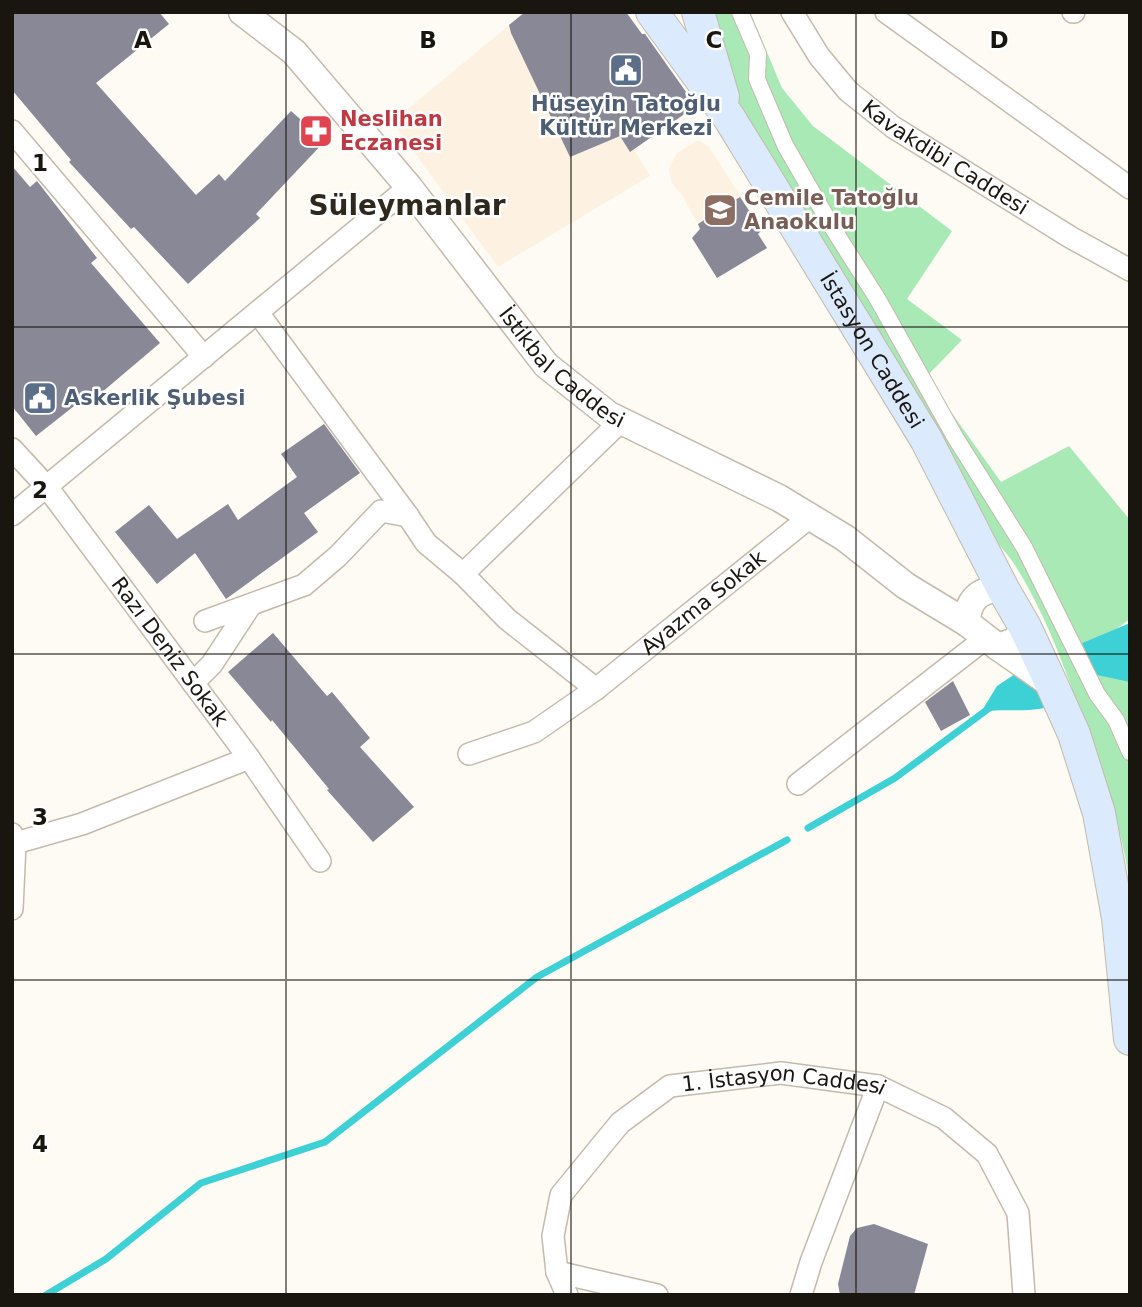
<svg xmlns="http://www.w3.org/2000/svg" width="1142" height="1307" font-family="'DejaVu Sans',sans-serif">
<rect width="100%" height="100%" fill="#fefaf4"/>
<!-- built -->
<g fill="#fdf2e1">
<path d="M525 12 634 149 650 176 498 267 392 122Z"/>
<path d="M698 140 709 147 762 230 758 234 767 248 717 278 692 238 700 228 682 195 671 182 669 168 677 153Z"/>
</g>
<!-- green -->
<path fill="#a9e9b5" d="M710 12 751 14 782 88 813 126 952 231 907 299 962 340 926 377 1001 482 1069 446 1130 520V619L1116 629 1082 643 1130 679V887C1125 840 1108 792 1093 748 1072 688 1051 624 1018 570 1010 556 998 544 988 532L744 132Z"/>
<!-- water -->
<g fill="#3dd0d4">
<path d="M1130 623V682L1097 675 1082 643Z"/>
<path d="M1021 670 1048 707C1026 713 1004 708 981 712L997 686Z"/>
</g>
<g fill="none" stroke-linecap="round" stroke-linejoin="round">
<!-- stream -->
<g stroke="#3dd0d4" stroke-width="7">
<path d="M808 828 895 778 988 709"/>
<path d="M46 1295 106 1259 201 1183 325 1142 537 977 787 840"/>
</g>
</g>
<!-- building -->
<g fill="#888897">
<path d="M12 12H159L169 24 96 83 196 195 219 174 225 181 291 111 325 141 256 214 260 218 188 284 134 227 131 229 69 162 71 160 12 90Z"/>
<path d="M525 12H626L642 34H645L696 106 630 152 620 136 570 157 511 33 509 25Z"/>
<path d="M12 166 30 187 37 181 97 258 91 263 160 343 101 393 97 388 36 436 12 406Z"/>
<path d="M740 197 762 230 758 234 767 248 717 278 692 238 700 229 698 224Z"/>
<path d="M324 424 360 473 304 513 318 532 226 599 195 553 157 584 115 532 149 505 177 539 228 504 238 520 297 477 281 454Z"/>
<path d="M273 633 327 696 332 692 370 738 360 747 414 807 373 842 327 790 329 789 272 720 271 722 228 672Z"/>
<path d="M953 681 970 715 941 731 925 702Z"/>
<path d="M874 1224 928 1244 914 1295H840L838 1284 850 1236 857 1228Z"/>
</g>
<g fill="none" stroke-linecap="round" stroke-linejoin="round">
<!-- pedestrian casing -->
<g stroke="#c3baab" stroke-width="18">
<path id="pedestrian" d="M740 12 758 54 757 79 785 145 832 227 877 298 955 437 1024 547 1097 694 1116 720 1130 752"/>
</g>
<!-- minor casing -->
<g stroke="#c3baab" stroke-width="24">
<g id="minor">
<path id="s1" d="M792 12 819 56 848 91 893 127 1070 237 1130 270"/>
<path d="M886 12 1130 188"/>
<path d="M1073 12H1074"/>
<path d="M12 131 204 357"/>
<path d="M258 313 408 516"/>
<path id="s2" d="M12 449 47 487 249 758 320 861"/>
<path d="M12 515 409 187"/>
<path d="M205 621 304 585 338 556 381 511 408 516 426 543 463 574"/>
<path d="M193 683 212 664 250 606"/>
<path d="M596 689 507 619 463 574 621 421"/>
<path id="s3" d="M469 754 534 732 596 689 810 517"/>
<path d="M798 784 986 638"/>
<path d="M12 834 15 844 12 909"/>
<path d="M12 844 82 824 249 758"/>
<path d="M557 1272 657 1295"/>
<path id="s4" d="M567 1295 557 1272 553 1236 561 1195 620 1123 670 1086 781 1073 878 1086 944 1118 987 1154 1018 1213 1024 1295"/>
<path d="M801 1295 811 1262 878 1086"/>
</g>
</g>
<!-- tertiary casing -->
<g stroke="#c3baab" stroke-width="29">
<g id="tertiary">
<path id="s5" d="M242 12 294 52 409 187 546 365 609 415 779 498 845 538 906 586 967 623"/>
<path d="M1003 589C980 588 967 600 967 623L998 647 1015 641 1025 627"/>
<path d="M998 647 1052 685"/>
</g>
</g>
<!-- secondary casing -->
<g stroke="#c3baab" stroke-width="34">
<g id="secondary">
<path id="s6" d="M652 12 730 119 926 439 1003 589 1025 627 1052 685 1074 734 1099 813 1118 918 1130 1039"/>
<path d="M698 12 723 97"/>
</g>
</g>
<!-- pedestrian -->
<use href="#pedestrian" stroke="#fff" stroke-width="16"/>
<!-- minor -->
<use href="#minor" stroke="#fff" stroke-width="21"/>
<!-- tertiary -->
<use href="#tertiary" stroke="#fff" stroke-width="26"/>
<!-- secondary -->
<use href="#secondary" stroke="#dceafe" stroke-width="32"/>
</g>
<!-- grid -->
<path fill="none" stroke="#191610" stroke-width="2" stroke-opacity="0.55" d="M286 12V1295M571 12V1295M856 12V1295M12 327H1130M12 654H1130M12 980H1130"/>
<!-- icons -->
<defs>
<g id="civic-square" transform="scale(1.75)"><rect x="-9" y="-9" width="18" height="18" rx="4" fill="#5c6f8a" stroke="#fff"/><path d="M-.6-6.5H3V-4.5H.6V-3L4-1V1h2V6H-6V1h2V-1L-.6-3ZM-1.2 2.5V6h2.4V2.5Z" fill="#fff"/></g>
<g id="pharmacy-square" transform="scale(1.75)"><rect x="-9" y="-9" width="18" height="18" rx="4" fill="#e0444e" stroke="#fff"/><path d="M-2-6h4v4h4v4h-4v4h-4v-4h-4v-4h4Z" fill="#fff"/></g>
<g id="school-square" transform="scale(1.75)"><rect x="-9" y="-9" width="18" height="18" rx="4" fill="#8d6e63" stroke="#fff"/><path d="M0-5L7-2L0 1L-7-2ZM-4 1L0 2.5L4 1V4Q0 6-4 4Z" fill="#fff"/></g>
</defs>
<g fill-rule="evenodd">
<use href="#civic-square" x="626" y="70"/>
<use href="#pharmacy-square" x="316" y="131"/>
<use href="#school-square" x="720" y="210"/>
<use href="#civic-square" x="40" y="398"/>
</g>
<g text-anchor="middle" stroke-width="5" stroke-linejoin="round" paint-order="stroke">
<!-- service labels -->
<g font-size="21" font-weight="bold" fill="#4e5e75" stroke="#fff">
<text x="626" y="111">Hüseyin Tatoğlu<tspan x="626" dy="24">Kültür Merkezi</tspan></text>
<text x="64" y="405" text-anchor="start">Askerlik Şubesi</text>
</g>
<!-- health labels -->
<g font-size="21" font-weight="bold" fill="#be3a42" stroke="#fff" text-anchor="start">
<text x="340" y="126">Neslihan<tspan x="340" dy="24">Eczanesi</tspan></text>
</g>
<!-- street labels -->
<g font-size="21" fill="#191610" stroke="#fff">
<text dy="7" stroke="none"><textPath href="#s1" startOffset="215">Kavakdibi Caddesi</textPath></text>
<text dy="7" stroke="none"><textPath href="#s6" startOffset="404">İstasyon Caddesi</textPath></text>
<text dy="7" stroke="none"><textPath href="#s5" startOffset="481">İstikbal Caddesi</textPath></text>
<text dy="7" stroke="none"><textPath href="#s3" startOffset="282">Ayazma Sokak</textPath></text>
<text dy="7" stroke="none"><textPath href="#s2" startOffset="257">Razı Deniz Sokak</textPath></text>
<text dy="7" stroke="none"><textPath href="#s4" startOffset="373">1. İstasyon Caddesi</textPath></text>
</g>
<!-- education labels -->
<g font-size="21" font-weight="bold" fill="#785e54" stroke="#fff" text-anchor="start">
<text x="744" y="205">Cemile Tatoğlu<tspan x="744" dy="24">Anaokulu</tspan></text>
</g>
<!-- district labels -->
<g font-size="28" font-weight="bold" fill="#2f281c" stroke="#fff">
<text x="407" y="215">Süleymanlar</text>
</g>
</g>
<g font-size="23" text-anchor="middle" font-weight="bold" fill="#191610" stroke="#fff" stroke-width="5" stroke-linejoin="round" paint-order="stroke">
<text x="143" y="48">A</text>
<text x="428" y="48">B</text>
<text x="714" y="48">C</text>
<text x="999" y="48">D</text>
<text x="40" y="171">1</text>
<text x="40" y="498">2</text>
<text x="40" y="825">3</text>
<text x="40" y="1152">4</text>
</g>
<!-- border -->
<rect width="1142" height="1307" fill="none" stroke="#191610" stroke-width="28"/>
</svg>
